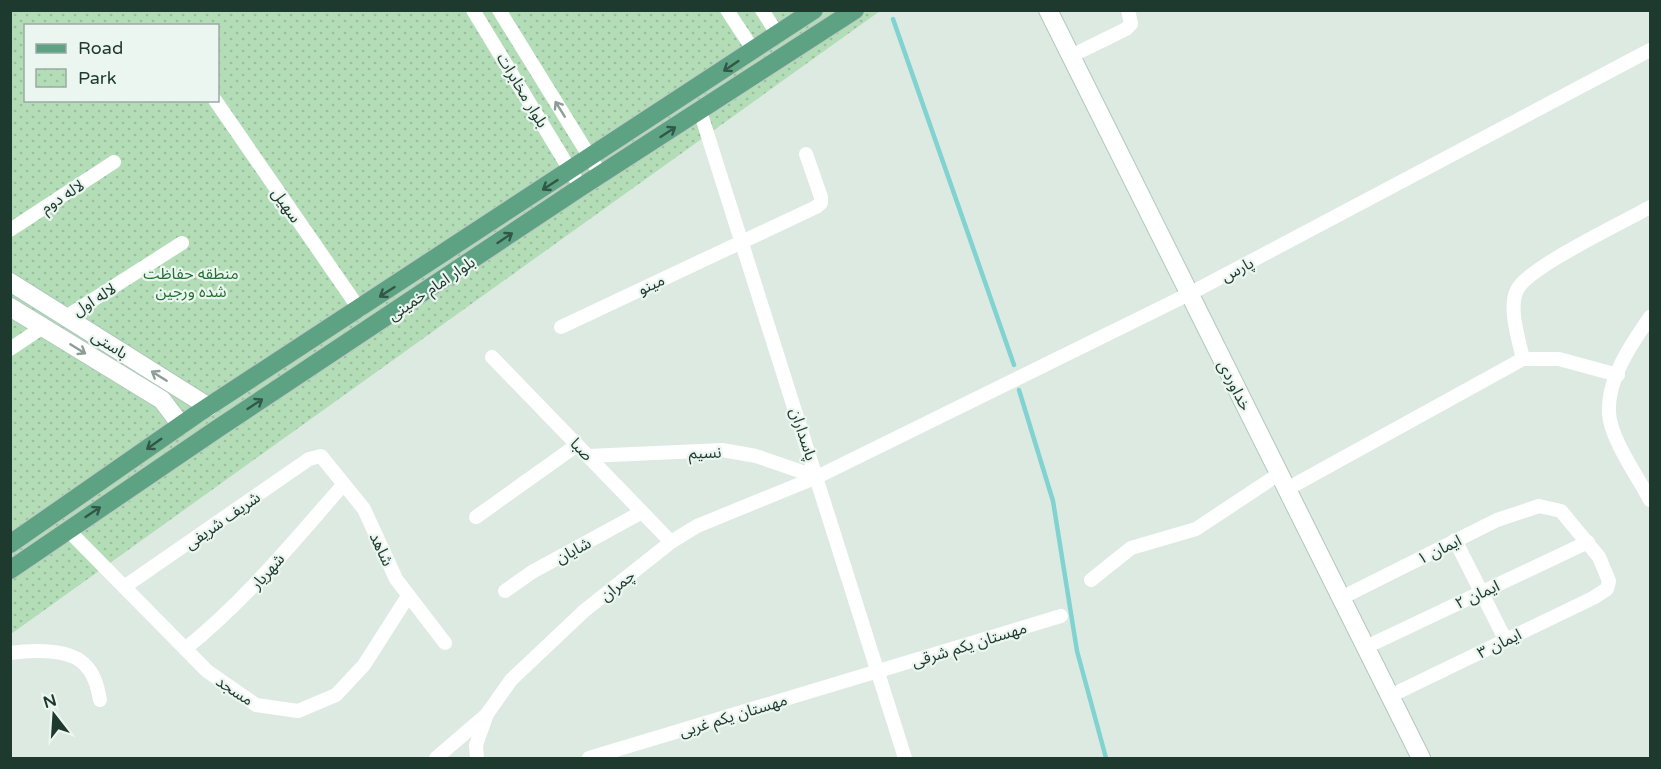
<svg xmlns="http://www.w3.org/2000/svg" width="1661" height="769" font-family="'Varela Round','Noto Sans Arabic',sans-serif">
<defs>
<pattern id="park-dots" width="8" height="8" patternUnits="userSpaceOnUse" patternTransform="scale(1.5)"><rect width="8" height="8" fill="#b3ddb7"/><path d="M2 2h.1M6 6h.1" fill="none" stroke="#9abe9e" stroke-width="1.8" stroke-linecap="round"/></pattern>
</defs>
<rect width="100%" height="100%" fill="#dceae1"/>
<!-- park -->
<path fill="url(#park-dots)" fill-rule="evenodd" d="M11 11H880L11 634ZM26 26H218V100H26Z"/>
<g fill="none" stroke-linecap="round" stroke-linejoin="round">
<!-- stream -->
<g stroke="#80d3d1" stroke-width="4.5">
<path d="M893 19 1014 365"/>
<path d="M1019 390 1053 501 1077 651 1106 758"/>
</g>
<!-- secondary casing -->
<g stroke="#afcabb" stroke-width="20">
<g id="secondary">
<path d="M1048 10 1421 758"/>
<path d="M10 282 209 407"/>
<path d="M10 307 162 400 181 425"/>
</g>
</g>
<!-- primary casing -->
<g stroke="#c0c8c4" stroke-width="20">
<g id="primary">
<path d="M10 544 197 414 814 10"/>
<path d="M10 570 217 429 581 187 855 10"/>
</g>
</g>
<!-- street -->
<g stroke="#fff" stroke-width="14">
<path d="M473 10 575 178"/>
<path d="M499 10 601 175"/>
<path d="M727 10 754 51"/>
<path d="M762 10 778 35"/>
<path d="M1071 56 1126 29 1131 24 1128 10"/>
<path d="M215 100 360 310"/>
<path d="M700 111 905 758"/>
<path d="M10 230 114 162"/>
<path d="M66 317 182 243"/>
<path d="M1650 317C1632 343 1607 379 1609 413 1610 438 1638 477 1650 500"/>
<path d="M561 327 816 207 821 203V197L806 154"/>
<path d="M10 349 43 327"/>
<path d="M492 357 671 542"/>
<path d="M1523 359C1519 341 1508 307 1517 290 1528 267 1624 222 1650 207"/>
<path d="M588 456 722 450 756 456 817 477"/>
<path d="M1287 489 1523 359H1559L1618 375"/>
<path d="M476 517 577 445"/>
<path d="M67 529 207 671 256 705 298 711 336 695 364 665 408 596"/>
<path d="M1455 540 1505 639"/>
<path d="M1091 580 1131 548 1196 529 1279 474"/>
<path d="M124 587 309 459 321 456 364 509 396 579 445 643"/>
<path d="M505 591 532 572 642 512"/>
<path d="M1341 598 1497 520 1539 506 1561 511 1599 557 1609 581 1607 589 1593 598 1390 696"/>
<path d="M1366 647 1588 542"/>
<path d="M185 649C245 601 292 543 343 485"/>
<path d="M10 653C31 650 72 648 86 666 95 675 98 688 100 700"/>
<path d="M436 758 486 715"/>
<path d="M477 758 476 745 487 714 511 680 584 611 671 542 697 526 817 477 1189 294 1650 50"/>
<path d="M589 758 1061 616"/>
</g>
<!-- secondary -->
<use href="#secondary" stroke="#fff" stroke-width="18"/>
<!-- primary -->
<use href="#primary" stroke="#5ea284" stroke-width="18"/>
</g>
<!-- one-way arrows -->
<defs><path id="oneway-shaft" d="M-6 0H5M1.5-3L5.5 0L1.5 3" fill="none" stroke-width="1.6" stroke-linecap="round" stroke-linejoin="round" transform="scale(1.5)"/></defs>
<g stroke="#315847">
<use href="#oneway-shaft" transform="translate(731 66) rotate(146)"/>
<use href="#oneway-shaft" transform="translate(668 132) rotate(-33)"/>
<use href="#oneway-shaft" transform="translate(550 185) rotate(147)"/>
<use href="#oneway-shaft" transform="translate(505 238) rotate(-34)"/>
<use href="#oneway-shaft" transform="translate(387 292) rotate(147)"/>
<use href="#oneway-shaft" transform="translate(255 404) rotate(-33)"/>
<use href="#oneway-shaft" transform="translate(154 444) rotate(145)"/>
<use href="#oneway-shaft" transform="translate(93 512) rotate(-34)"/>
</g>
<g stroke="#8e9c96">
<use href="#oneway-shaft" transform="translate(560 109) rotate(-122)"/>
<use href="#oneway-shaft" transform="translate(78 349) rotate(32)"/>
<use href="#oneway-shaft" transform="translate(159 376) rotate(-148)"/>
</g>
<g text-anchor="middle" stroke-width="4.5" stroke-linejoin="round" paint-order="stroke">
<!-- street labels -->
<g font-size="16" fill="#1e392d" stroke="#ecf6f0">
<text transform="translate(523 90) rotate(59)" y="6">بلوار مخابرات</text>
<text transform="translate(62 196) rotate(-33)" y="6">لاله دوم</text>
<text transform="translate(287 205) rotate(55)" y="6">سهیل</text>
<text transform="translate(1237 269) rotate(-28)" y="6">پارس</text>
<text transform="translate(651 284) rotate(-25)" y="6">مینو</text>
<text transform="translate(431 288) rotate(-34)" y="6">بلوار امام خمینی</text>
<text transform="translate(94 299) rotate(-32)" y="6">لاله اول</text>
<text transform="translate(110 344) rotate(32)" y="6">باستی</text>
<text transform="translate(1235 385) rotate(63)" y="6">خداوردی</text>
<text transform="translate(804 434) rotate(72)" y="6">پاسداران</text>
<text transform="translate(582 449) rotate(46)" y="6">صبا</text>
<text transform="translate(705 452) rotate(-1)" y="6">نسیم</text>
<text transform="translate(222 520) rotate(-35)" y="6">شریف شریفی</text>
<text transform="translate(382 549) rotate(65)" y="6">شاهد</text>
<text transform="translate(1439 549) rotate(-26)" y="6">ایمان ۱</text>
<text transform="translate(573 550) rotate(-28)" y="6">شایان</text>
<text transform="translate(267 571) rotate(-48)" y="6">شهریار</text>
<text transform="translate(617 585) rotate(-39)" y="6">چمران</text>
<text transform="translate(1477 594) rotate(-25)" y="6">ایمان ۲</text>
<text transform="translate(1499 643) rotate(-26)" y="6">ایمان ۳</text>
<text transform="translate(969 644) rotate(-17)" y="6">مهستان یکم شرقی</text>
<text transform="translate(235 690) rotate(33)" y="6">مسجد</text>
<text transform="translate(733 715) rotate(-17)" y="6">مهستان یکم غربی</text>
</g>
<!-- park labels -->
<g font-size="16" fill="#267235" stroke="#ecf6f0">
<text x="191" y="279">منطقه حفاظت<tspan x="191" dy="18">شده ورجین</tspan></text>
</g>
</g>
<!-- border -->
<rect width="1661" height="769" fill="none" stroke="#1e392d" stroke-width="24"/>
<!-- legend -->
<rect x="24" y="24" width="195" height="78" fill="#ecf6f0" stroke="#9aaaa2" stroke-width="1.5"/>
<rect x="36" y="44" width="30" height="9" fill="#5ea284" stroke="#9aaaa2" stroke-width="1.5"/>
<text x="78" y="54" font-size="18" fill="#1e392d">Road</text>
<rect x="36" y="69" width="30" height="18" fill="url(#park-dots)" stroke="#9aaaa2" stroke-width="1.5"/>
<text x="78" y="84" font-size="18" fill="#1e392d">Park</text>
<!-- north arrow -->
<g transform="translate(54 715) rotate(343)" stroke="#ecf6f0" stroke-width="4.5" paint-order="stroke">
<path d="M0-4.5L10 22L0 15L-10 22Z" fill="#1e392d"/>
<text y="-9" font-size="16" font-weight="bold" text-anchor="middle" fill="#1e392d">N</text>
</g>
</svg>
